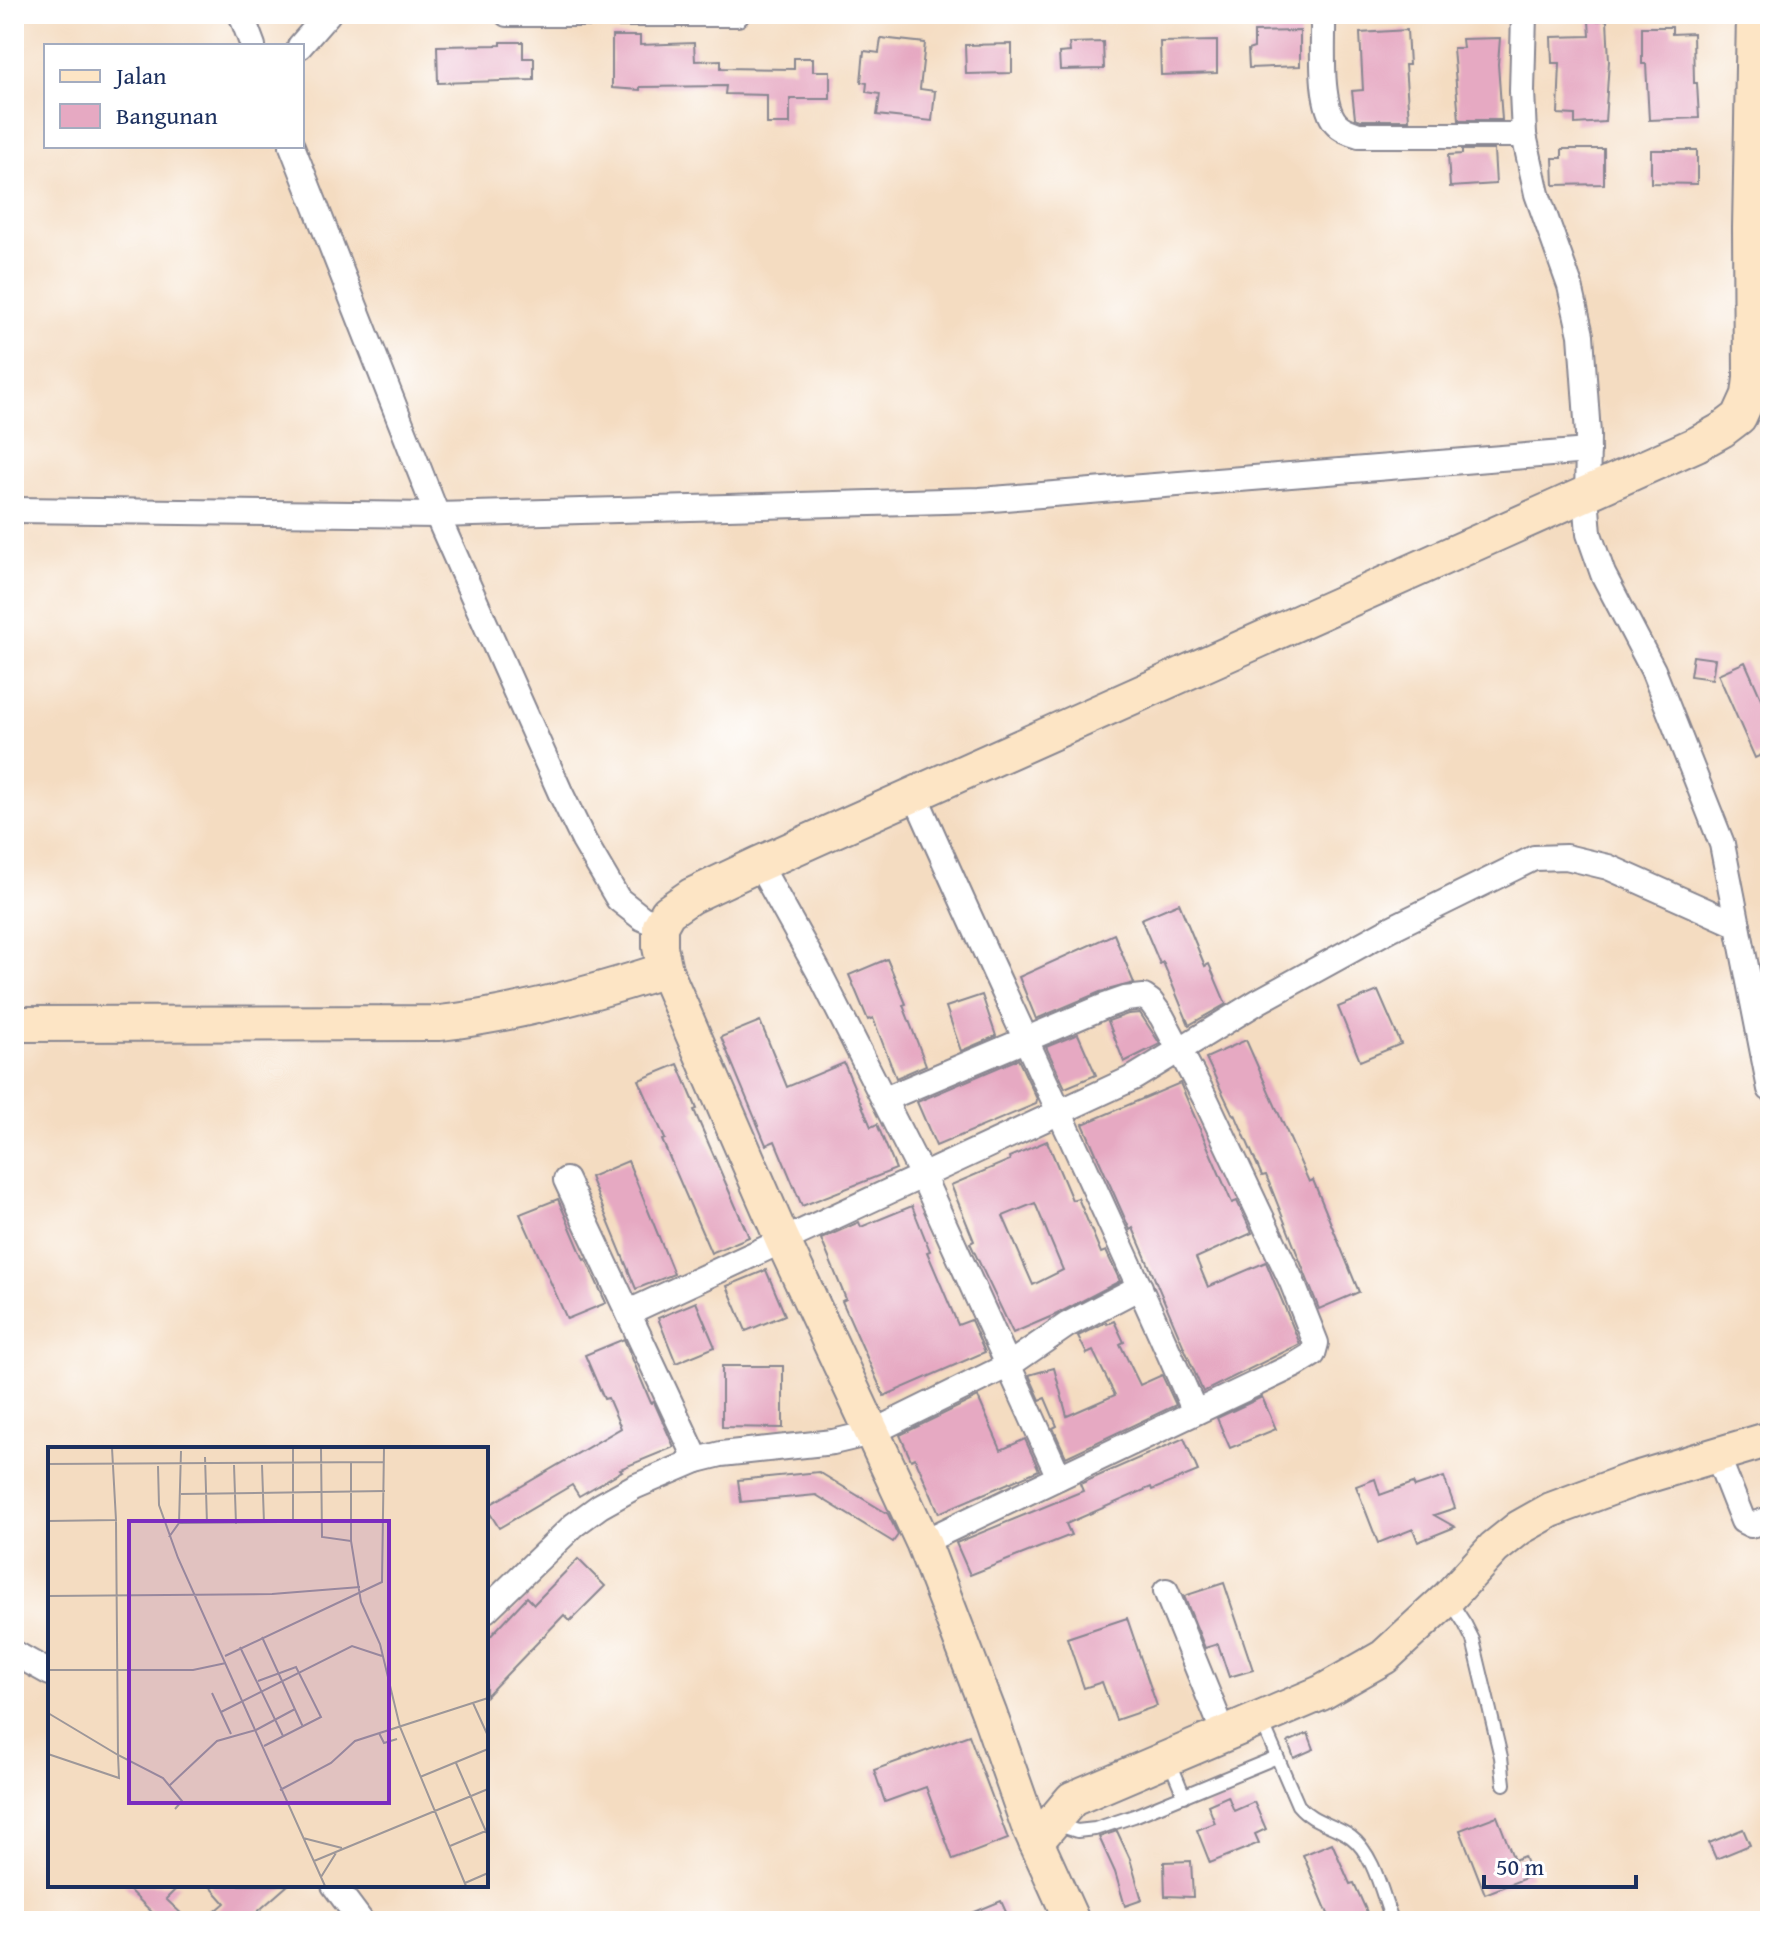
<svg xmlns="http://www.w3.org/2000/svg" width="1784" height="1935" font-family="'Gentium Book Plus',serif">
<rect width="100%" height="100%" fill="#fff"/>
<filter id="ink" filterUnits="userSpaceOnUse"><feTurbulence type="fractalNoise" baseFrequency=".0125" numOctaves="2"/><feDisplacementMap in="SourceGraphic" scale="16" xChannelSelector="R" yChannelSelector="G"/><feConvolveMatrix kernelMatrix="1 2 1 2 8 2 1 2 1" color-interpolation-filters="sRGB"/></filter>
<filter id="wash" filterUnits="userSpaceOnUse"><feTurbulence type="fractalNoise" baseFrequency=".006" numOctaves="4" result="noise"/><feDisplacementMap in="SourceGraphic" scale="32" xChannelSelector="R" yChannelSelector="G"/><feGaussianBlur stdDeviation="1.8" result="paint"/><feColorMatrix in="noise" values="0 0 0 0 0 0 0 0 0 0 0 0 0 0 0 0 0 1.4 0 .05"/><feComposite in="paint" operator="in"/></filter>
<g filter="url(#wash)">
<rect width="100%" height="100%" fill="#f4dcc1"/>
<g id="blocks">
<!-- building -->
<g fill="#e6a9c2" fill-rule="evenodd">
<path d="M1607 20 1609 61 1605 122 1575 124V115L1558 114 1560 63H1552L1551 37 1590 36 1589 21Z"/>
<path d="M1642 27H1672V34L1693 33 1694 83H1697L1699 118 1649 120 1646 64H1642Z"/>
<path d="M1407 30 1409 65H1405L1409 120H1361L1355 118 1352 91 1363 90 1360 33Z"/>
<path d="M1300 31V66L1249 68 1248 50 1254 48V32Z"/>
<path d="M612 36H640V45L694 43 695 61 721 60V68L794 69V58H813V71H830V99H790V124H767V95L725 94 726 86 640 87V90L612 88Z"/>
<path d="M881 38 925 43 920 89 935 91 932 121 877 115 880 94 866 92 867 83 861 82 864 51 879 53Z"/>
<path d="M1500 38 1498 64 1502 120H1459L1453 48H1463L1462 39Z"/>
<path d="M1217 41V73L1161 75 1160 42Z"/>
<path d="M501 42H523V58H534V80L438 83 437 46 501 45Z"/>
<path d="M1103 42 1104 69 1060 70 1059 53 1070 52 1069 43Z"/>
<path d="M1012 44V73L966 74 965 45Z"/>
<path d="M1562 149H1604V184L1554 185 1553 158H1562Z"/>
<path d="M1462 150H1494L1496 184 1450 187 1448 155 1462 154Z"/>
<path d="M1651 150H1697V184L1651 183Z"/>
<path d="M1693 656 1715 659 1712 679 1690 676Z"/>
<path d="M1745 662 1770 719V751L1755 758 1718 674Z"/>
<path d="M1179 903 1205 966 1209 964 1226 1004 1189 1025 1163 962 1160 964 1141 919Z"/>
<path d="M1114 934 1134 983 1100 992 1036 1019 1019 977Z"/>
<path d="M887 959 906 1004 903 1005 926 1065 896 1078 873 1018 868 1020 849 975Z"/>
<path d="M1378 991 1401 1044 1360 1061 1338 1007Z"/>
<path d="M982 995 996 1036 961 1051 946 1007Z"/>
<path d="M1140 1013 1160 1044 1124 1062 1108 1021 1128 1014Z"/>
<path d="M760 1021 787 1087 844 1063 871 1127 877 1124 896 1169 802 1206 775 1141 766 1145 721 1037Z"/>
<path d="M1078 1034 1096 1075 1065 1088 1046 1047Z"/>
<path d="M1246 1040 1309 1182 1313 1180 1359 1292 1319 1309 1266 1175 1262 1176 1235 1114 1233 1115 1206 1058Z"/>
<path d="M1018 1059 1037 1099 1036 1104 936 1146 917 1102Z"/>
<path d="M678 1064 697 1109 694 1110 749 1237 711 1253 662 1140 665 1139 639 1080Z"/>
<path d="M1180 1083 1232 1203 1237 1201 1252 1233 1196 1258 1208 1287 1266 1262 1300 1344 1203 1392 1133 1228 1130 1230 1083 1124Z"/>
<path d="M1047 1141 1072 1200 1078 1198 1101 1253 1106 1251 1120 1281 1057 1314 1013 1333 970 1243 974 1241 951 1185 1010 1160 1009 1157ZM1035 1203 1063 1270 1033 1285 1003 1216Z"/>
<path d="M628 1161 674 1274 636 1289 590 1177Z"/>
<path d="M558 1199 584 1260 586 1259 606 1303 567 1319 520 1214Z"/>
<path d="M912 1206 930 1251 927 1252 958 1325 971 1320 985 1352 884 1396 842 1301 846 1299 821 1239 859 1222 861 1227Z"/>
<path d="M766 1270 785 1315 746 1331 727 1286Z"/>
<path d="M696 1302 715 1347 676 1363 658 1318Z"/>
<path d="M1114 1321 1124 1342 1120 1344 1140 1385 1162 1375 1176 1405 1066 1457 1053 1428 1057 1426 1045 1398 1040 1400 1029 1375 1054 1368 1067 1416 1115 1395 1093 1351 1087 1354 1078 1336 1106 1322 1107 1324Z"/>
<path d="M624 1339 651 1403 654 1402 674 1447 620 1469 622 1471 579 1496 572 1485 499 1528 486 1507 621 1428 608 1398 604 1399 585 1355Z"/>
<path d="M722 1366H783V1428L722 1427Z"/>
<path d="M978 1397 1001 1450 1025 1439 1039 1470 939 1513 915 1458 911 1460 900 1435Z"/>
<path d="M1262 1397 1276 1429 1230 1448 1217 1418Z"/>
<path d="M1184 1438 1198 1471 1152 1490 1151 1487 1066 1524 1071 1535 970 1575 956 1543 1083 1491 1080 1484Z"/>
<path d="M819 1472 888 1514 898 1535 893 1542 816 1495 741 1502 738 1480Z"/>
<path d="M1444 1477 1455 1508 1434 1515 1455 1527 1418 1542 1413 1529 1378 1543 1356 1486 1375 1479 1380 1495 1413 1483 1415 1487Z"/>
<path d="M578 1559 605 1586 570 1621 564 1615 486 1696V1641L527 1597 534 1604Z"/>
<path d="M1224 1583 1253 1670 1229 1677 1218 1644 1205 1648 1184 1596Z"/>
<path d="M1127 1618 1157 1706 1116 1720 1102 1682 1084 1688 1067 1638Z"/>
<path d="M1308 1733 1314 1749 1294 1758 1288 1742Z"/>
<path d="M969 1735 1008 1839 953 1860 926 1787 885 1802 874 1770Z"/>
<path d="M1228 1796 1234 1811 1254 1802 1266 1829 1255 1834 1259 1843 1210 1863 1197 1830 1215 1823 1208 1805Z"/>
<path d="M1497 1816 1514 1860 1524 1856 1531 1876 1485 1894 1460 1830Z"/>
<path d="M1743 1829 1750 1845 1716 1859 1709 1843Z"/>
<path d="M1117 1831 1130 1859 1142 1900 1125 1906 1115 1872 1099 1837Z"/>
<path d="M1332 1843 1350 1884 1354 1883 1371 1921H1331L1303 1855Z"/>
<path d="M1191 1861 1193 1897 1165 1896 1164 1862Z"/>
<path d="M124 1885H180L166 1899 189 1921H161Z"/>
<path d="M209 1885H288L247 1921H204L225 1903Z"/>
<path d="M1001 1901 1010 1921H953Z"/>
</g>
</g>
</g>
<g filter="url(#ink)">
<use href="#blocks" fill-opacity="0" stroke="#888690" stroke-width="2"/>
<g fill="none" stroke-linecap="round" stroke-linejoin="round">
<!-- lane casing -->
<g stroke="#888690" stroke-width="16">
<g id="lane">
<path d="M1450 1601 1465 1624 1473 1640 1501 1757 1504 1784"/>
<path d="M1262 1722 1298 1805C1313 1823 1333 1824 1351 1837 1374 1854 1382 1894 1392 1920"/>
<path d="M1170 1762 1184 1796"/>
<path d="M1055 1824 1077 1831 1095 1829 1134 1816 1277 1757"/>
</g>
</g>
<!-- street casing -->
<g stroke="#888690" stroke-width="28">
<g id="street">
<path d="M241 14 253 46"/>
<path d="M507 14H737"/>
<path d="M1323 14C1324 41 1318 103 1336 123 1342 130 1350 132 1359 135H1524"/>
<path d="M1524 14 1522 91 1524 135 1537 194 1570 286 1581 335 1588 434 1587 508 1589 534 1603 574 1653 670 1722 844 1770 1089"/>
<path d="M300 46 328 14"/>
<path d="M292 146 437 515 561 794 584 841 618 899 642 918 660 926"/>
<path d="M14 510 437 515 980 500 1588 451"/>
<path d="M915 795C1006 1002 1105 1205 1195 1412"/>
<path d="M759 864 820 974 922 1175 1059 1477"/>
<path d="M885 1099 1105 1006 1125 999 1144 997 1151 1002 1162 1017 1206 1100 1292 1282 1316 1343 1313 1354 1295 1365 923 1542"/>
<path d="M566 1180 697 1460"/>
<path d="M629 1312 1135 1077 1259 1001 1390 929 1534 858 1566 857 1608 867 1738 925"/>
<path d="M1717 1455 1743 1521 1751 1525 1770 1519"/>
<path d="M1166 1591 1225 1736"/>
<path d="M486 1610 574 1525 600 1506 634 1487 697 1460 721 1454 833 1442 871 1433 1009 1365 1067 1325 1140 1287"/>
<path d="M14 1653 50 1673"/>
<path d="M334 1885 361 1921"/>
</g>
</g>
<!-- secondary casing -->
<g stroke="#888690" stroke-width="38">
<g id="secondary">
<path d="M14 1024 440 1023C517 1014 591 994 665 970"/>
<path d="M1036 1842 1072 1799 1321 1693 1384 1657 1448 1598 1494 1548 1519 1528 1551 1510 1629 1481 1770 1439"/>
<path d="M1072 1921 1028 1824 989 1713 923 1542 782 1239 665 970 660 947V926L668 912 691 896 759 864 1697 444 1722 430 1739 417 1749 395 1751 378 1750 228 1754 14"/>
</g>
</g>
<!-- lane -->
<use href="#lane" stroke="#fff" stroke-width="12"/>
<!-- street -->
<use href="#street" stroke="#fff" stroke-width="24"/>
<!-- secondary -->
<use href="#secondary" stroke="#fde5c5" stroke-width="34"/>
</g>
</g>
<!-- overview -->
<g transform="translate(48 1447)">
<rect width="440" height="440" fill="#f4dcc1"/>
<path fill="none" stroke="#9d9799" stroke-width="2" d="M273 1 274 90 303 94M157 10 159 77M303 16V94L313 155 332 197 352 280 418 439M0 17 336 15M186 18 188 77M214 18 216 76M110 19 111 58 130 111 277 439M133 47 337 44M68 73 70 308 115 331 134 354 127 362M0 74 68 73 64 1M131 76 133 4M245 76V1M121 90 131 76 337 74M0 149 224 147 312 140M214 190 255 280M192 200 235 289M177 209 334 135 336 1M0 223H145L178 216M210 234 248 220 273 270 216 299M164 246 183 287M425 256 440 289M173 265 304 199 334 209M0 266 70 308 71 331 0 307M331 286 336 296 349 292M408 316 440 389M372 330 440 302M122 338 169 294 208 283 247 262M232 343 283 316 307 294 440 251M255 391 294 401M402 399 440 383M266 414 440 342M273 430 288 406M417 436 440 426"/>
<path fill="#7b2cbf" fill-opacity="0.15" stroke="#7b2cbf" stroke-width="4" d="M81 74H341V356H81Z"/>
<rect width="440" height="440" fill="none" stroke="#1b2f5e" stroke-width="4"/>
</g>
<!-- margin -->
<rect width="1784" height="1935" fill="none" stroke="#fff" stroke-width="48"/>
<!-- legend -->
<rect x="44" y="44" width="260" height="104" fill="#ffffff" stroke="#a4acbf" stroke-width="2"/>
<rect x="60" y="70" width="40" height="12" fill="#fde5c5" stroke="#a4acbf" stroke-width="2"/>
<text x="116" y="84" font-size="24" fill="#1b2f5e">Jalan</text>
<rect x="60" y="104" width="40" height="24" fill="#e6a9c2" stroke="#a4acbf" stroke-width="2"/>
<text x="116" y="124" font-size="24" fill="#1b2f5e">Bangunan</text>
<!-- scale -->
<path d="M1484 1875v12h152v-12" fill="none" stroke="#1b2f5e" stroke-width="4"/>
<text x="1496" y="1875" font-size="24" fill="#1b2f5e" stroke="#ffffff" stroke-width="6" paint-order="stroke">50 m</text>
</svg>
